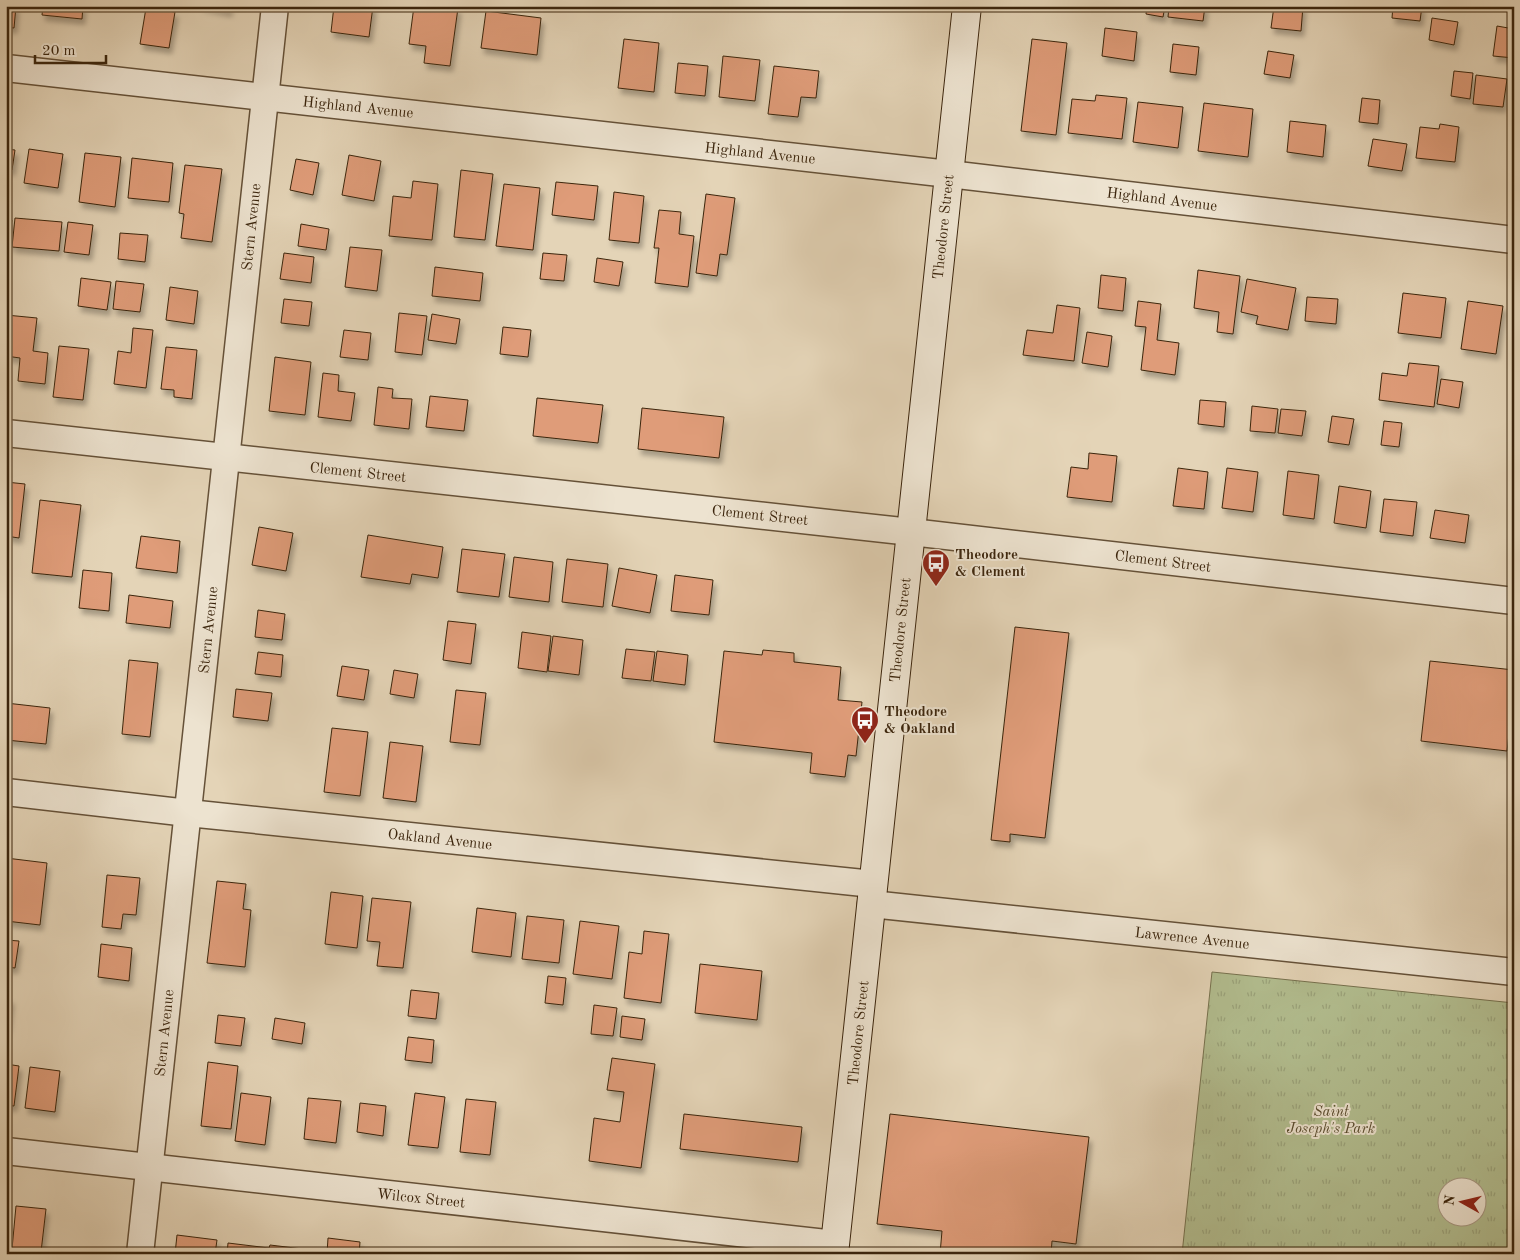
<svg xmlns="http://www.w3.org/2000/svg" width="1520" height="1260" font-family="'Old Standard TT',serif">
<defs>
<pattern id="park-tufts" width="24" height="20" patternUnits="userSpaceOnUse" patternTransform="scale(1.25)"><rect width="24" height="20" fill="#b2bd8f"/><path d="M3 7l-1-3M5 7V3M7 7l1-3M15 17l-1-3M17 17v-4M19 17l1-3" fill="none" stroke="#9aa27a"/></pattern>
<filter id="shadow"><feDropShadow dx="3" dy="5.5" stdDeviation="2.5" flood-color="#0004"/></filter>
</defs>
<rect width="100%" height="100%" fill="#e4d4b7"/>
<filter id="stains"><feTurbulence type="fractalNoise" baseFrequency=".004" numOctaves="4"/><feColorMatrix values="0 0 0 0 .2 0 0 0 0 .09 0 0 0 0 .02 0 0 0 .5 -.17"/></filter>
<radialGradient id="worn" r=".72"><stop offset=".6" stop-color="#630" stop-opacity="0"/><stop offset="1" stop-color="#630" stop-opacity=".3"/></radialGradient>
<!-- park -->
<path fill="url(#park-tufts)" stroke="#76714e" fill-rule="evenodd" d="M1212 972 1514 1003V1254H1182ZM1448 1188H1478V1218H1448Z"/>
<!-- building -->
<g fill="#df9c79" stroke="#3b250d" filter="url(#shadow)">
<path d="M6 6H16L14 28 6 27Z"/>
<path d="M43 6H83L82 19 42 15Z"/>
<path d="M200 6H230L229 11Z"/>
<path d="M334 6H373L369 37 331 32Z"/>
<path d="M414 6 458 8 450 66 424 63 426 46 409 44Z"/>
<path d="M1147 6H1165L1163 17 1146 14Z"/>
<path d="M1169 6H1205L1203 21 1168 17Z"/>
<path d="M1274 6H1303L1301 31 1271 28Z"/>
<path d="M1393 6H1422L1420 21 1392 18Z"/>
<path d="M146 8 175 12 169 48 140 44Z"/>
<path d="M486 11 541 18 537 55 481 48Z"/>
<path d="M1432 18 1458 22 1454 45 1429 40Z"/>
<path d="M1497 26 1514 29V58L1493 56Z"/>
<path d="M1105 28 1137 32 1134 61 1102 56Z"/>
<path d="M624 39 659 43 654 92 618 88Z"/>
<path d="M1032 39 1067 43 1056 135 1021 131Z"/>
<path d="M1173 44 1199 47 1196 75 1170 72Z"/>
<path d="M1268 51 1294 55 1290 78 1264 74Z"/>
<path d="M723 56 760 60 755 101 719 97Z"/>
<path d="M678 63 708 66 705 96 675 93Z"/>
<path d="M774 66 819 71 816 98 801 97 798 117 768 114Z"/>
<path d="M1454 71 1473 73 1470 99 1451 96Z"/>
<path d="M1476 75 1507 79 1503 107 1473 104Z"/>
<path d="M1096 95 1127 98 1122 139 1068 133 1072 99 1095 101Z"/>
<path d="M1362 98 1380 100 1378 124 1359 122Z"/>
<path d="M1138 102 1183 107 1178 148 1133 142Z"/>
<path d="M1204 103 1253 109 1248 157 1198 151Z"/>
<path d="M1290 121 1326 125 1323 157 1287 152Z"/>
<path d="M1440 124 1459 127 1455 162 1416 158 1420 127 1439 129Z"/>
<path d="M1373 139 1407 144 1402 171 1368 166Z"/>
<path d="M6 149 15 150 12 170 6 169Z"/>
<path d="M29 149 63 154 58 188 24 183Z"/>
<path d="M85 153 121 157 115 207 79 202Z"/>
<path d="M349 155 381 161 374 201 342 195Z"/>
<path d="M132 158 173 163 169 202 128 198Z"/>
<path d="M296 159 319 163 313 195 290 190Z"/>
<path d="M185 165 222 169 212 242 181 238 184 214 179 213Z"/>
<path d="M461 170 493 174 485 240 454 237Z"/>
<path d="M413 181 438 184 432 240 389 236 393 196 411 198Z"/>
<path d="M556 182 598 186 594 220 552 215Z"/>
<path d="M504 184 540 188 533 250 496 246Z"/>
<path d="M614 192 644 196 639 243 609 240Z"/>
<path d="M706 194 735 198 727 255 720 254 717 276 696 273Z"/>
<path d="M659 210 681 212 679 234 694 236 688 287 655 283 659 248H654Z"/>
<path d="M15 218 62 222 59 251 12 247Z"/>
<path d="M6 219 12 220 9 246 6 245Z"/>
<path d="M68 222 93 225 89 255 64 252Z"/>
<path d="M301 224 329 229 326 250 298 246Z"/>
<path d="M120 233 148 235 145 262 118 259Z"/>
<path d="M350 247 382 250 377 291 345 287Z"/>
<path d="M284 253 314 257 311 283 280 279Z"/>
<path d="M543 253 567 255 564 281 540 279Z"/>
<path d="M597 258 623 262 619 286 594 282Z"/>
<path d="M435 267 483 273 480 301 432 296Z"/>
<path d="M1198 270 1240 276 1233 334 1217 332 1219 312 1194 308Z"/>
<path d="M1101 275 1126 278 1123 311 1098 308Z"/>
<path d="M81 278 111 282 107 310 78 306Z"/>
<path d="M1247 279 1296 288 1288 330 1256 324 1258 316 1241 312Z"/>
<path d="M116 281 144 284 140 312 113 309Z"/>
<path d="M170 287 198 291 194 324 166 320Z"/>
<path d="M1403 293 1446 298 1441 338 1398 333Z"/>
<path d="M1307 297 1338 299 1336 324 1305 321Z"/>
<path d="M284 299 312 302 309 326 281 323Z"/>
<path d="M1138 301 1161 304 1157 340 1179 343 1175 375 1141 370 1146 327 1135 326Z"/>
<path d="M1468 301 1503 306 1496 354 1461 349Z"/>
<path d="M1057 305 1080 308 1074 361 1023 355 1027 330 1053 333Z"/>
<path d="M399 313 427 316 422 355 395 352Z"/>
<path d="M432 314 460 319 456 344 428 340Z"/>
<path d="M6 315 37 318 33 351 48 353 45 384 18 381 20 358 6 356Z"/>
<path d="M503 327 531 330 528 357 500 354Z"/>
<path d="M133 328 153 330 146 388 114 384 118 351 131 353Z"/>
<path d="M344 330 371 333 368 360 340 357Z"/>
<path d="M1087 332 1112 336 1108 367 1082 363Z"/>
<path d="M59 346 89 349 83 400 53 397Z"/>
<path d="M166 347 197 350 192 399 174 397V390L161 389Z"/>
<path d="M275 357 311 362 305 415 269 411Z"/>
<path d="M1409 363 1439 366 1434 407 1379 400 1382 373 1407 376Z"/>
<path d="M323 373 339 375 338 391 355 393 351 421 318 417Z"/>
<path d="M1441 379 1463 382 1459 408 1437 404Z"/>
<path d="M378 387 393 389 392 398 412 399 409 429 374 425Z"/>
<path d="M430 396 468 400 464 431 426 427Z"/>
<path d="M537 398 603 405 598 443 533 436Z"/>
<path d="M1200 400 1226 402 1224 427 1198 424Z"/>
<path d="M1252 406 1278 409 1275 433 1250 431Z"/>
<path d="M642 408 724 417 719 458 638 449Z"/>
<path d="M1281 409 1306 411 1302 436 1278 433Z"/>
<path d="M1332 416 1354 419 1349 445 1328 442Z"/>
<path d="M1384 421 1402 423 1399 447 1381 445Z"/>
<path d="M1089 453 1117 456 1112 502 1067 497 1071 467 1088 469Z"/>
<path d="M1178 468 1208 472 1204 509 1173 506Z"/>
<path d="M1227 468 1258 472 1253 512 1222 508Z"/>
<path d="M1288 471 1319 475 1314 519 1283 515Z"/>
<path d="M6 482 25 484 19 538 6 536Z"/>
<path d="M1339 486 1371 491 1366 528 1334 523Z"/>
<path d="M1384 499 1417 502 1413 536 1380 532Z"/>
<path d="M40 500 81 505 72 577 32 573Z"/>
<path d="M1435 510 1469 515 1465 543 1430 538Z"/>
<path d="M259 527 293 533 286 571 252 565Z"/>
<path d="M368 535 443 547 438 578 412 574 410 584 361 577Z"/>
<path d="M141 536 180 541 177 573 136 568Z"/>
<path d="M462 549 505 554 499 597 457 592Z"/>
<path d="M514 557 553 562 549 602 509 597Z"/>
<path d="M567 559 608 564 603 607 562 602Z"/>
<path d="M619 568 657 575 650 613 612 606Z"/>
<path d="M83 570 112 573 109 611 79 608Z"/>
<path d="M675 575 713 580 709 615 671 611Z"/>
<path d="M129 595 173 601 170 628 126 623Z"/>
<path d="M258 610 285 614 282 640 255 637Z"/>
<path d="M448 621 476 624 471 664 443 660Z"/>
<path d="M1015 627 1069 633 1045 838 1010 834V842L991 840Z"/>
<path d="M522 632 551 636 547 672 518 668Z"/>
<path d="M553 636 583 640 579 675 548 671Z"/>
<path d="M626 649 655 652 651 681 622 678Z"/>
<path d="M763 650 794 653V662L841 667 838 700 862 702 856 756 848 755 845 777 810 773 812 753 714 742 724 651 762 655Z"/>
<path d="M657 651 688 655 685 685 653 681Z"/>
<path d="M258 652 283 655 281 677 255 674Z"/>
<path d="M129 660 158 663 150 737 122 734Z"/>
<path d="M1430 661 1514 670V691L1507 751 1421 741Z"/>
<path d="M342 666 369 670 364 700 337 696Z"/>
<path d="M394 670 418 674 414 698 390 694Z"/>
<path d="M236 689 272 693 268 721 233 717Z"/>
<path d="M456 690 486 693 480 745 450 742Z"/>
<path d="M6 703 50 708 46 744 6 740Z"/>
<path d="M332 728 368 732 360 796 324 792Z"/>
<path d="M390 742 423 746 416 802 383 798Z"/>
<path d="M6 858 47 863 40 925 6 921Z"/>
<path d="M107 875 140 878 136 915 123 914 121 929 102 927Z"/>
<path d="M217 881 246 884 243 909 251 910 245 967 207 963Z"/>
<path d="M331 892 363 896 357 948 325 944Z"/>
<path d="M372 898 411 902 403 968 377 966 380 942 367 941Z"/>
<path d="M477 908 516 913 511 957 472 952Z"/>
<path d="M527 916 564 920 559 963 522 959Z"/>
<path d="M580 921 619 926 612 979 573 974Z"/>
<path d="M644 931 669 934 661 1003 624 998 629 952 642 954Z"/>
<path d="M6 940 19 941 15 968 6 967Z"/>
<path d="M101 944 132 948 129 981 98 977Z"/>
<path d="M700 964 762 971 757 1020 695 1013Z"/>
<path d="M548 976 566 978 563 1005 545 1003Z"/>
<path d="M411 990 439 993 436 1019 408 1016Z"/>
<path d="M6 998 11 999 7 1029 6 1028Z"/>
<path d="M594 1005 617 1008 613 1036 591 1034Z"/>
<path d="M218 1015 245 1018 241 1046 215 1043Z"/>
<path d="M622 1016 645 1019 642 1040 620 1037Z"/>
<path d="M275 1018 305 1023 302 1044 272 1039Z"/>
<path d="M408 1037 434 1040 432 1063 405 1060Z"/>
<path d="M612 1058 655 1064 641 1168 589 1161 594 1118 620 1122 624 1092 607 1090Z"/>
<path d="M208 1062 238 1066 231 1129 201 1126Z"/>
<path d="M6 1064 19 1066 14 1106 6 1105Z"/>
<path d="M30 1067 60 1071 55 1112 25 1108Z"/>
<path d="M241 1093 271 1097 265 1145 235 1141Z"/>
<path d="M415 1093 445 1097 438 1148 408 1145Z"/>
<path d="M308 1098 341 1101 336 1143 304 1139Z"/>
<path d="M466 1099 496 1102 490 1155 460 1152Z"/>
<path d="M360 1103 386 1106 383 1136 357 1132Z"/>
<path d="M684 1114 802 1127 798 1162 680 1149Z"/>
<path d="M890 1114 1089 1137 1076 1244 1052 1241 1051 1254H940L942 1231 877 1224Z"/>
<path d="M16 1206 46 1209 41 1252 12 1249Z"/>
<path d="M177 1235 217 1240 215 1254H175Z"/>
<path d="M328 1238 360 1242 359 1254H327Z"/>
<path d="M228 1243 269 1248 270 1245 311 1250V1254H227Z"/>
</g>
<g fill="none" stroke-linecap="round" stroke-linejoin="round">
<!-- street casing -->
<g stroke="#655138" stroke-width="29">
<g id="street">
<path d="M6 68 949 174 1514 240"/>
<path d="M6 433 911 532 1514 601"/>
<path d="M6 792 188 813 873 884"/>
<path d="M871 904 1514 972"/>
<path d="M6 1151 835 1244"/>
<path d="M140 1254 275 6"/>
</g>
</g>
<!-- secondary casing -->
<g stroke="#3b250d" stroke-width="30">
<path id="secondary" d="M834 1254 967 6"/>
</g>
<!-- street -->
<use href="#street" stroke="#ede3d0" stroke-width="26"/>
<!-- secondary -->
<use href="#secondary" stroke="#ede3d0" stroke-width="28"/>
</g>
<!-- icons -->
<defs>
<g id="bus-pin" transform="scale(1.4375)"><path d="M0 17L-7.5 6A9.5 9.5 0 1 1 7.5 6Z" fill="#8f2418" stroke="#ede3d0"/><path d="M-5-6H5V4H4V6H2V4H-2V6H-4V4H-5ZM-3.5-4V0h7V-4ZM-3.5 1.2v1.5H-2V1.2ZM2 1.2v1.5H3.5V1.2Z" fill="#fff"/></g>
</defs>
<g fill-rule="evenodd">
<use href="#bus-pin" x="936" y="563"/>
<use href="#bus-pin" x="865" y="720"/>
</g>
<g text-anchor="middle" stroke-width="4" stroke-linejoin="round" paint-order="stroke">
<!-- street labels -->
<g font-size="15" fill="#3b250d" stroke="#ede3d0">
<text transform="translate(358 107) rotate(6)" y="5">Highland Avenue</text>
<text transform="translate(760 153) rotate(6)" y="5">Highland Avenue</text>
<text transform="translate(1162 199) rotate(7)" y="5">Highland Avenue</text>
<text transform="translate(251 227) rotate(-84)" y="5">Stern Avenue</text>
<text transform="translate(943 227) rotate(-84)" y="5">Theodore Street</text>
<text transform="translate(358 472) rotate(6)" y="5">Clement Street</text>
<text transform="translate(760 515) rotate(6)" y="5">Clement Street</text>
<text transform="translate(1163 561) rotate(7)" y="5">Clement Street</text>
<text transform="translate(208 630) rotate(-84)" y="5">Stern Avenue</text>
<text transform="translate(900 630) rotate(-84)" y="5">Theodore Street</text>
<text transform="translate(440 839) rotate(6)" y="5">Oakland Avenue</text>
<text transform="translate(1192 938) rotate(6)" y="5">Lawrence Avenue</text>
<text transform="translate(164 1033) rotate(-84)" y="5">Stern Avenue</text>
<text transform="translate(858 1033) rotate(-84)" y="5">Theodore Street</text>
<text transform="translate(421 1198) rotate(6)" y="5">Wilcox Street</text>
</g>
<!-- poi labels -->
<g font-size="15" font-weight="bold" fill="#3b250d" stroke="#ede3d0" text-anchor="start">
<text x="955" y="559">Theodore<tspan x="955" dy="17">&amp; Clement</tspan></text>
<text x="884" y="716">Theodore<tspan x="884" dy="17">&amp; Oakland</tspan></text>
</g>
<!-- park labels -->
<g font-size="15" font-style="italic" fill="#594b2e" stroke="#ede3d0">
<text x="1331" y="1116">Saint<tspan x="1331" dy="17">Joseph's Park</tspan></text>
</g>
</g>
<!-- margin -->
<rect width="1520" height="1260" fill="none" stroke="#e4d4b7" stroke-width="25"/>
<rect x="8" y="8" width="1505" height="1245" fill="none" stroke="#3b250d" stroke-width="2.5"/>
<rect x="12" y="12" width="1495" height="1235" fill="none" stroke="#3b250d"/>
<!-- north arrow -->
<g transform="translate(1462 1202) rotate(278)"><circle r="24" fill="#ede3d0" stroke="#a69782"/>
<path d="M0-4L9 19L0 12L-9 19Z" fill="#8f2418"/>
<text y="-8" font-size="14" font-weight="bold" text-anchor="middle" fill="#3b250d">N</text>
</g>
<!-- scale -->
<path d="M35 55v8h71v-8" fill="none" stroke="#3b250d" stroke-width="2.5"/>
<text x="42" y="55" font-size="15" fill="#3b250d" stroke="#ede3d0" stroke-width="4" paint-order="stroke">20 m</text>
<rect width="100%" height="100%" filter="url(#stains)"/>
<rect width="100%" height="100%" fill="url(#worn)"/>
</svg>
